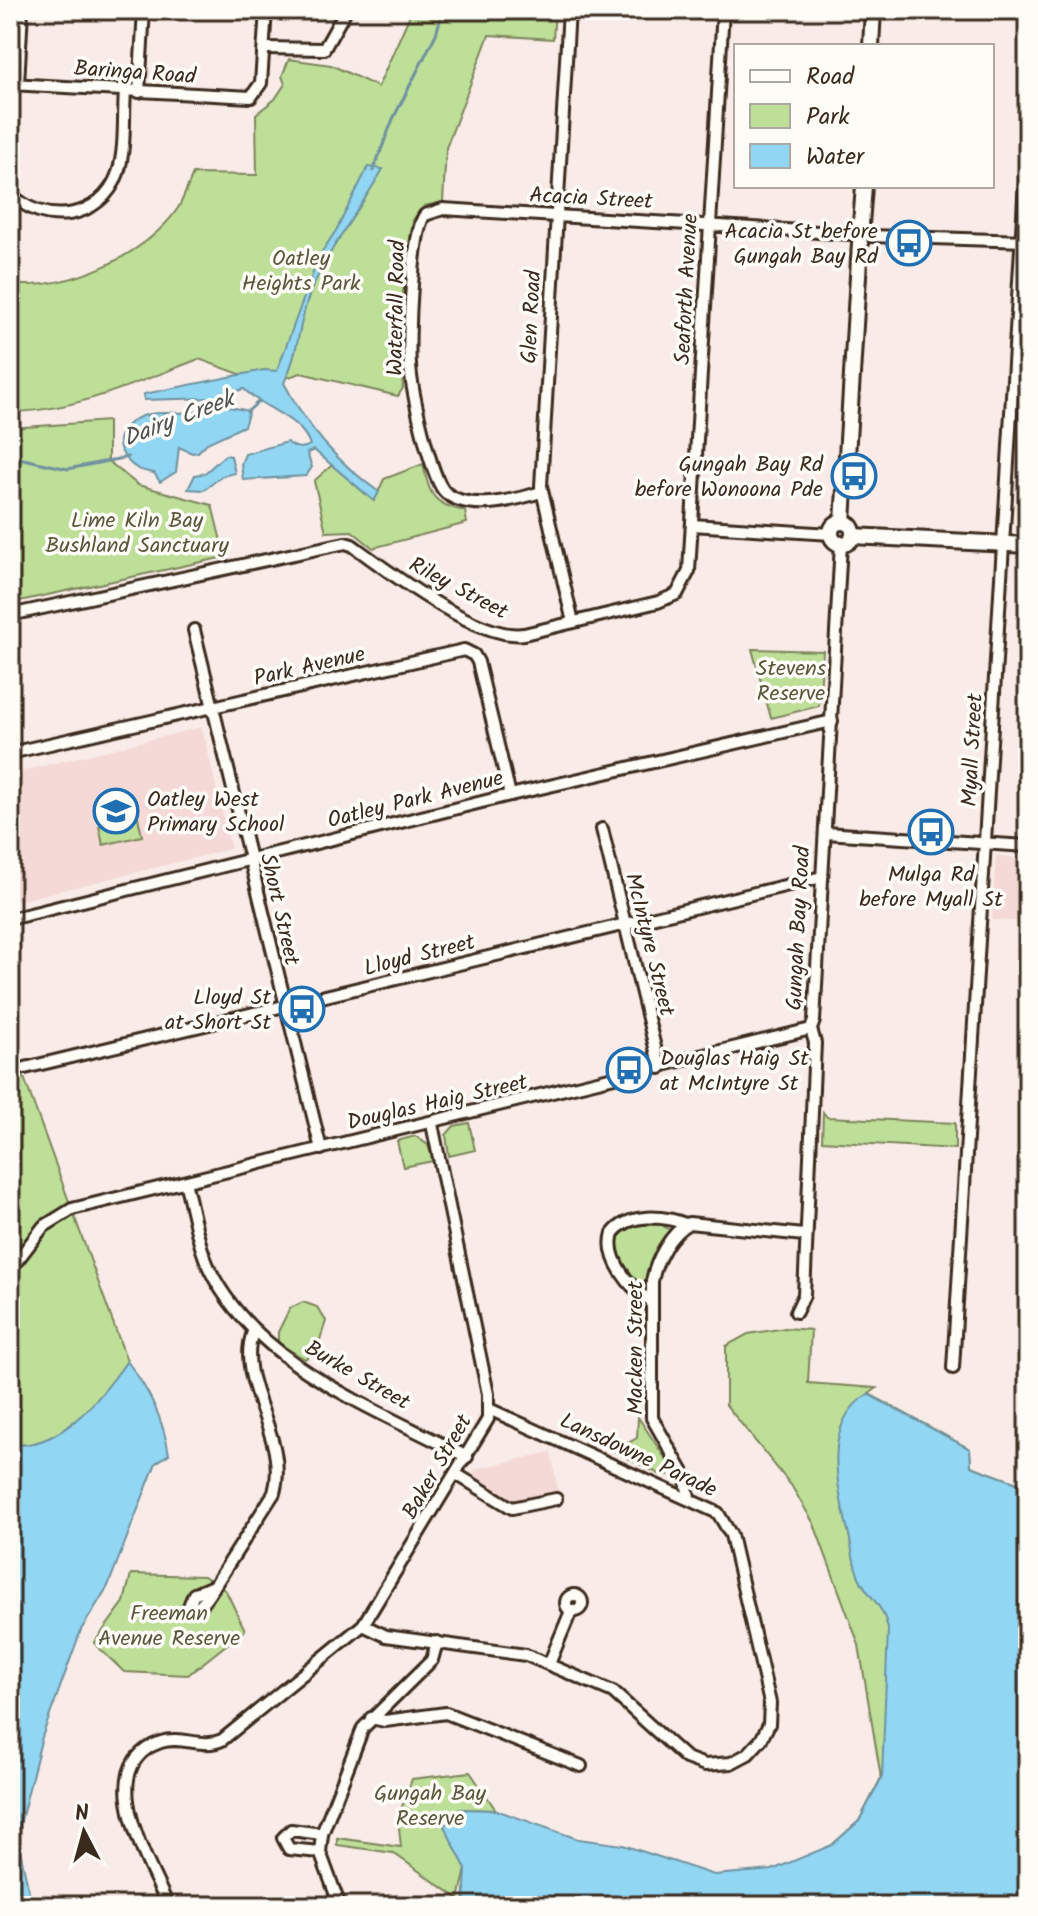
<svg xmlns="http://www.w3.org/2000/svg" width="1038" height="1916" font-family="Kalam,sans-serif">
<rect width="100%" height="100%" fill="#f9ece8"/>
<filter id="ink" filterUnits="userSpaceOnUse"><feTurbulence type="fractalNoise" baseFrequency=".0125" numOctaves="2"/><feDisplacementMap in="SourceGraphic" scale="16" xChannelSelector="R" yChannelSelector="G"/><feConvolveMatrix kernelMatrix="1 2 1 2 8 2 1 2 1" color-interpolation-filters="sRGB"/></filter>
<g filter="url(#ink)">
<!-- built -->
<g fill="#f4d9d6">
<path d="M202 727 231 849 10 903V774Z"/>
<path d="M996 855 1028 860V922L992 920Z"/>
<path d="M551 1452 559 1495 514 1505 471 1480 475 1469Z"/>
</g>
<!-- green -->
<g fill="#bedf98" stroke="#7c845b" stroke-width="2">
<path d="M412 10H555L553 39 489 35 446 148 443 202 424 206 413 220 399 323 403 388 398 396 301 373 267 384 199 359C140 381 74 412 10 412V284C66 292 147 255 178 208 184 198 188 185 193 174L257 175 256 114 275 99 285 84 282 76 289 59 331 65 378 87Z"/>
<path d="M108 421V461L138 485 212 505 225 557 10 603V428Z"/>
<path d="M423 464C430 495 432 504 465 511L467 523 373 548 352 531 326 532 314 481 332 465 374 501 384 479Z"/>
<path d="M752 649 823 651 819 706 771 718Z"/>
<path d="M138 817 142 836 103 845 99 826Z"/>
<path d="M10 1039 127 1361C103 1397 59 1452 10 1444Z"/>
<path d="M823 1112 827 1117 955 1123V1149L822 1141Z"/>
<path d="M469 1123 475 1150 449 1156 446 1135 454 1126Z"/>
<path d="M415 1136 428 1145 433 1161 403 1167 397 1141Z"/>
<path d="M634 1224 662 1225 671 1231 650 1266 644 1291 615 1252 616 1235Z"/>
<path d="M303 1302 317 1307 326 1321 317 1349 305 1359 278 1343V1332L290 1308Z"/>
<path d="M785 1328 811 1330 808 1383 877 1388 869 1394 970 1449 971 1466 1028 1487 893 1801 832 1845 859 1821 881 1778 859 1645 814 1524 791 1485 726 1405V1346L748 1334Z"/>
<path d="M638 1417 669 1464 668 1475H661L614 1451 637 1438Z"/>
<path d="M131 1574 204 1576 226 1591 245 1630 188 1675 124 1672 94 1643 124 1602Z"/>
<path d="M470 1772 496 1810 460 1809 466 1869 459 1899 393 1853 337 1845V1838L401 1847 398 1818 412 1779Z"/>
</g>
<!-- water -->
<g fill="#91d6f3" stroke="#6f919e" stroke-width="2">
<path d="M368 167 383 169C359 211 328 249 310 293 298 324 299 353 284 383 308 429 337 462 379 492L374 501 314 450 307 453 312 467 306 476 243 480 241 464 245 454 287 442C295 448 301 450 310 445 302 418 263 409 244 389L213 398 144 400V394L264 370 277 371 319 256 337 229Z"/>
<path d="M216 404 249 411 244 426 207 443 198 452 192 453 179 447 176 472 160 482 154 473C139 471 131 467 123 454 118 446 117 440 123 431 141 404 173 417 199 411 206 410 208 405 216 404Z"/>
<path d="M225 455 231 456 235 473 222 476 204 490 188 489 195 475 205 473Z"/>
<path d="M127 1361C149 1390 163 1418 169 1454L156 1463 108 1586 81 1630 42 1737 17 1836 32 1906H10V1444C59 1452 102 1396 127 1361Z"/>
<path d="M868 1394 970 1449 971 1466 1028 1487V1906H464L466 1869 444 1826 460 1809 496 1810 578 1839 623 1845 714 1875 772 1870 832 1845 859 1821 882 1777 888 1629C883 1603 868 1598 859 1577 853 1564 852 1548 849 1535 838 1490 820 1423 868 1394Z"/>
</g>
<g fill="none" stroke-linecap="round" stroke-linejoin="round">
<!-- stream -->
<g stroke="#6f919e" stroke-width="3">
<path d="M373 171 393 119 436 34 443 10"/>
<path d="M247 412 259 401"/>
<path d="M10 456 68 469 128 457"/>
</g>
<!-- street casing -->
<g stroke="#3b2a1e" stroke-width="16">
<g id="street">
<path d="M569 10 541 486 573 622"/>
<path d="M264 48 324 49 346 10"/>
<path d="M10 84 251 97 261 83 266 10"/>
<path d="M18 84 22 10"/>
<path d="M139 92 144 10"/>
<path d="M10 193C43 227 101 221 118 173 126 148 123 116 125 91"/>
<path d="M870 236 1026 241"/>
<path d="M541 492C516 500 469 512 446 493 431 481 411 387 410 365 408 342 412 228 425 215L443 209 851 234"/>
<path d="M692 525 831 534"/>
<path d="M10 615 345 543 352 545C389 572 479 641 524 634L658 602 677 594 689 571 723 10"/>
<path d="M194 630 321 1149"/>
<path d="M10 753 464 650 474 655 478 662 510 795"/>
<path d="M602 829 660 1068"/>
<path d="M825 833 1028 846"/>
<path d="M10 919 510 795 832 721"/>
<path d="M25 1068 822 877"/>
<path d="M185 1182C193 1210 197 1243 210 1270 257 1366 377 1409 467 1457"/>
<path d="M10 1270 43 1227 72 1209 811 1029"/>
<path d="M652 1301C630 1290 605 1258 613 1233 629 1213 663 1215 685 1224"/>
<path d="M796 1312 804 1295 815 1043 811 1029 814 1021 841 544"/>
<path d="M953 1368 1028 133"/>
<path d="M456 1474 512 1508 556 1499"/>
<path d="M689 1497 685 1476 652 1418V1281C656 1260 670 1233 689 1223L804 1235"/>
<path d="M215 1585 194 1594 189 1606 199 1608 210 1593 274 1493C290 1437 234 1382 253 1332"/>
<circle cx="574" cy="1603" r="8"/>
<path d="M363 1625 386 1636 526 1655 613 1692 686 1758 705 1765 731 1763 748 1754 761 1740 769 1724 770 1703 731 1535 718 1513 489 1409"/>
<path d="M549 1664 571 1611"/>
<path d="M371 1718 385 1721 446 1713 581 1766"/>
<path d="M320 1852 289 1849 283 1838 291 1830 322 1834"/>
<path d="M168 1906C152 1867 89 1766 161 1742 181 1735 203 1749 222 1740L363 1625 488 1419V1394L432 1124"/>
<path d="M340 1906 320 1852 322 1834 363 1728 432 1660 437 1642"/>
</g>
</g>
<!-- secondary casing -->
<g stroke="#3b2a1e" stroke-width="20">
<g id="secondary">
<path d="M871 46 873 10"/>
<path d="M861 224 864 186"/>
<circle cx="842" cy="533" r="11"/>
<path d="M843 522 860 243"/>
<path d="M853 536 1028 545"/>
</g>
</g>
<!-- street -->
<use href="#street" stroke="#fdfcf7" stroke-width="10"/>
<!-- secondary -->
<use href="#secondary" stroke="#fdfcf7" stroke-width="14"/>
</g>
</g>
<!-- icons -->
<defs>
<g id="bus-ring" transform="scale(2.3)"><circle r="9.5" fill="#fdfcf7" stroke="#1f6fb2" stroke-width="1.5"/><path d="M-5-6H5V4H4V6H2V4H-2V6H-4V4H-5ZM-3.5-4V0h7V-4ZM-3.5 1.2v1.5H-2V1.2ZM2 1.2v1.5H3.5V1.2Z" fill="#1f6fb2"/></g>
<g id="school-ring" transform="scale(2.3)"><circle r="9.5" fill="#fdfcf7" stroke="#1f6fb2" stroke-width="1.5"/><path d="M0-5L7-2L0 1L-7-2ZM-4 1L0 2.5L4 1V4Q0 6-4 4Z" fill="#1f6fb2"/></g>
</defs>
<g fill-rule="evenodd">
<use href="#bus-ring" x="909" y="243"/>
<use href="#bus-ring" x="854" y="476"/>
<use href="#school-ring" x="116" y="811"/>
<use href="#bus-ring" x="931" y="832"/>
<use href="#bus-ring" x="302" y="1009"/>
<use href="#bus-ring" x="629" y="1070"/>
</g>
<g text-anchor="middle" stroke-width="7" stroke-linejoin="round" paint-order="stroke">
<!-- street labels -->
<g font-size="22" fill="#3b2a1e" stroke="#fdfcf7">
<text transform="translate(135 71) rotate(4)" y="8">Baringa Road</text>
<text transform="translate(591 197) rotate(3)" y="8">Acacia Street</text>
<text transform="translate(685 289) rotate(-87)" y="8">Seaforth Avenue</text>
<text transform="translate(395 308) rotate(-89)" y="8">Waterfall Road</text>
<text transform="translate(530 317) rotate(-87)" y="8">Glen Road</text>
<text transform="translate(459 587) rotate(28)" y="8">Riley Street</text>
<text transform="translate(309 665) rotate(-13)" y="8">Park Avenue</text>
<text transform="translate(971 750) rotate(-87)" y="8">Myall Street</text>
<text transform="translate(415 798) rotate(-14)" y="8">Oatley Park Avenue</text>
<text transform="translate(281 909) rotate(77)" y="8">Short Street</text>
<text transform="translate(797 928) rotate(-87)" y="8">Gungah Bay Road</text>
<text transform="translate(651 944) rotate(76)" y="8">McIntyre Street</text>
<text transform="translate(419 954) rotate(-14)" y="8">Lloyd Street</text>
<text transform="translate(437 1101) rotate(-13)" y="8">Douglas Haig Street</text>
<text transform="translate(634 1348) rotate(-90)" y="8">Macken Street</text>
<text transform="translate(358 1374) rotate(30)" y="8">Burke Street</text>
<text transform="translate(639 1454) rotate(25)" y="8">Lansdowne Parade</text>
<text transform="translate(436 1466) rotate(-60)" y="8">Baker Street</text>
</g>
<!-- poi labels -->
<g font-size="22" fill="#3b2a1e" stroke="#fdfcf7" text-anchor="end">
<text x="878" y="238">Acacia St before<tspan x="878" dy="25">Gungah Bay Rd</tspan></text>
<text x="823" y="471">Gungah Bay Rd<tspan x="823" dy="25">before Wonoona Pde</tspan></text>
<text x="147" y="806" text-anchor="start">Oatley West<tspan x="147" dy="25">Primary School</tspan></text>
<text x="931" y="881" text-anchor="middle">Mulga Rd<tspan x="931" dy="25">before Myall St</tspan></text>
<text x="271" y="1004">Lloyd St<tspan x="271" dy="25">at Short St</tspan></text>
<text x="660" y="1065" text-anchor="start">Douglas Haig St<tspan x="660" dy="25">at McIntyre St</tspan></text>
</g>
<!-- park labels -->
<g font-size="22" fill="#5c573c" stroke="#fdfcf7">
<text x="301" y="265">Oatley<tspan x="301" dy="25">Heights Park</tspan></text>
<text x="137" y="527">Lime Kiln Bay<tspan x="137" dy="25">Bushland Sanctuary</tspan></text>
<text x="791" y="675">Stevens<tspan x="791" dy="25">Reserve</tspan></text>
<text x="169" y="1620">Freeman<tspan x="169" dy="25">Avenue Reserve</tspan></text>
<text x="430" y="1800">Gungah Bay<tspan x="430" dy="25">Reserve</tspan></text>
</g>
<!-- water labels -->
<g font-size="24" font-style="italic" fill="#505553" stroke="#fdfcf7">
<text transform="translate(178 418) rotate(-21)" y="8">Dairy Creek</text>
</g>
</g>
<!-- margin -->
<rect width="1038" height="1916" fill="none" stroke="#fdfcf7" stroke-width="40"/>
<rect x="20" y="20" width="998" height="1876" fill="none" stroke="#3b2a1e" stroke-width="3" filter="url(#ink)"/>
<!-- legend -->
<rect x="734" y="44" width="260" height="144" fill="#fdfcf7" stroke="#afa8a0" stroke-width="2"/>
<rect x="750" y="70" width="40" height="12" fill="#fdfcf7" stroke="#afa8a0" stroke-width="2"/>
<text x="806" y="84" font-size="24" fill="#3b2a1e">Road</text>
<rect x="750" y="104" width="40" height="24" fill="#bedf98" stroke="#afa8a0" stroke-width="2"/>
<text x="806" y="124" font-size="24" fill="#3b2a1e">Park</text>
<rect x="750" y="144" width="40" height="24" fill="#91d6f3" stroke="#afa8a0" stroke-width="2"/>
<text x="806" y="164" font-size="24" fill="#3b2a1e">Water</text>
<!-- north arrow -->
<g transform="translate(84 1832) rotate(354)" stroke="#fdfcf7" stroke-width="6" paint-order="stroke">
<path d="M0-6L14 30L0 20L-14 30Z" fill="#3b2a1e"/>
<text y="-12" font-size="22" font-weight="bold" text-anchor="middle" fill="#3b2a1e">N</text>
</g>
</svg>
